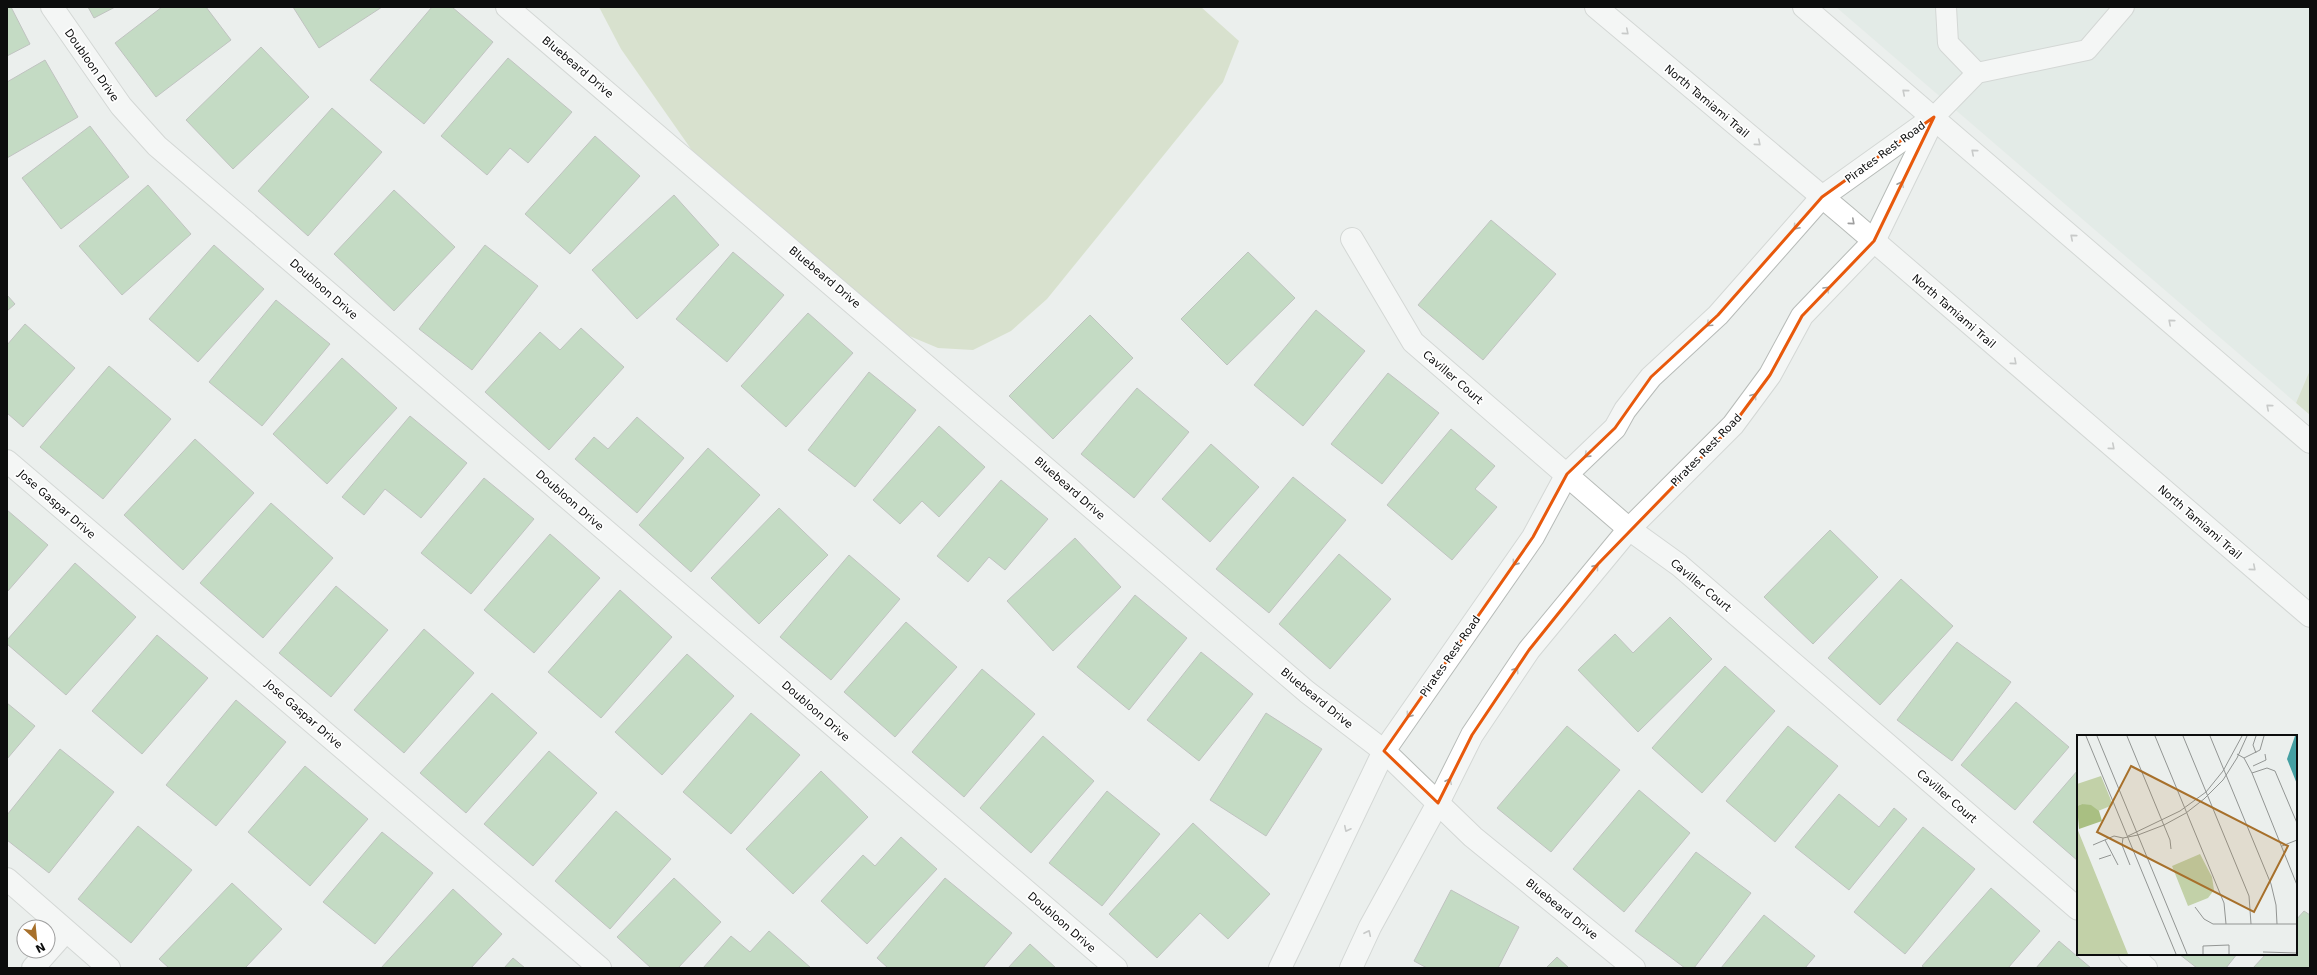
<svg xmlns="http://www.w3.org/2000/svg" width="2317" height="975" font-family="'DejaVu Sans',sans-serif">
<rect width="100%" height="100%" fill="#ebefed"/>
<!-- built -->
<path fill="#dae6e0" d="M1836 7H2310V370L2296 403Z"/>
<!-- green -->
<g fill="#c2d1a8">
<path d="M599 7H1201L1239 41 1223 82 1047 299 1011 331 973 350 938 348 907 335 795 259 698 159 621 49Z"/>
<path d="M2310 370V415L2296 403Z"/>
</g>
<!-- building -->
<g fill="#96c492" stroke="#8b8e8b">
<path d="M7 7H11L30 44 7 56Z"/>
<path d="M88 7H115L94 18Z"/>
<path d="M162 7H206L231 40 156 97 115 43Z"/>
<path d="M293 7H382L319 48Z"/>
<path d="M432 7H452L493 42 424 124 370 80Z"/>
<path d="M261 47 309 97 233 169 186 120Z"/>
<path d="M508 58 572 112 528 163 510 148 487 175 441 136Z"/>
<path d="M45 60 78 117 7 158V82Z"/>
<path d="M332 108 382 152 308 236 258 191Z"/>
<path d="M90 126 129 177 61 229 22 178Z"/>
<path d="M595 136 640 176 570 254 525 214Z"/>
<path d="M148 185 191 234 122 295 79 246Z"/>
<path d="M394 190 455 247 394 311 334 254Z"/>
<path d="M674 195 719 245 637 319 592 270Z"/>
<path d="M1491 220 1556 274 1483 360 1418 305Z"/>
<path d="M214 245 264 289 198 362 149 319Z"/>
<path d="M485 245 538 286 472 370 419 329Z"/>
<path d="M733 252 784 295 727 362 676 319Z"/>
<path d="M1248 252 1295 298 1227 365 1181 319Z"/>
<path d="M7 295 15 304 7 311Z"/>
<path d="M276 300 330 344 262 426 209 382Z"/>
<path d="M1316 310 1365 351 1303 426 1254 385Z"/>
<path d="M808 313 853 353 786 427 741 386Z"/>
<path d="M1090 315 1133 358 1053 439 1009 396Z"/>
<path d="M25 324 75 368 23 427 7 413V345Z"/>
<path d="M581 328 624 367 549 450 485 392 540 332 560 350Z"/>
<path d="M342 358 397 408 327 484 273 434Z"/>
<path d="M109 366 171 419 103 499 40 447Z"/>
<path d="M869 372 916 410 855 487 808 450Z"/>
<path d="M1388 373 1439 413 1382 484 1331 444Z"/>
<path d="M1137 388 1189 432 1134 498 1081 454Z"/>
<path d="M410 416 467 463 421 518 385 489 364 515 342 497Z"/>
<path d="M637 417 684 458 637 513 575 459 594 437 608 449Z"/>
<path d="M939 426 985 467 939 517 922 501 900 524 873 500Z"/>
<path d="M1451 429 1495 466 1475 489 1497 507 1452 560 1387 505Z"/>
<path d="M195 439 254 493 183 570 124 515Z"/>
<path d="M1211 444 1259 487 1210 542 1162 499Z"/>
<path d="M708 448 760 495 691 572 639 525Z"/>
<path d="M1293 477 1346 520 1269 613 1216 569Z"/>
<path d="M484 478 534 519 471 594 421 553Z"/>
<path d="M1001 480 1048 519 1005 570 989 557 968 582 937 556Z"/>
<path d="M271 503 333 558 263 638 200 583Z"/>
<path d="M779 508 828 555 759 624 711 578Z"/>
<path d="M7 510 48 545 7 592Z"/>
<path d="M1830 530 1878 577 1813 644 1764 597Z"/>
<path d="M550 534 600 578 534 653 484 610Z"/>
<path d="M1075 538 1121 587 1053 651 1007 601Z"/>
<path d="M1339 554 1391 599 1330 669 1279 624Z"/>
<path d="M849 555 900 599 831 680 780 637Z"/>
<path d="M75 563 136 617 66 695 7 644V640Z"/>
<path d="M1901 579 1953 626 1880 705 1828 658Z"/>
<path d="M336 586 388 630 331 697 279 653Z"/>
<path d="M620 590 672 637 601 718 548 672Z"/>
<path d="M1135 595 1187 638 1129 710 1077 667Z"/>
<path d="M1670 617 1712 659 1638 732 1578 670 1615 634 1633 653Z"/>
<path d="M906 622 957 667 895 737 844 692Z"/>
<path d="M424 629 474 673 404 753 354 710Z"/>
<path d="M157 635 208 678 142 754 92 711Z"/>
<path d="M1957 642 2011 682 1952 761 1897 720Z"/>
<path d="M1201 652 1253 694 1199 761 1147 720Z"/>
<path d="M687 654 734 696 662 775 615 732Z"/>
<path d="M1725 666 1775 711 1702 793 1652 748Z"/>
<path d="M982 669 1035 714 964 797 912 752Z"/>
<path d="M492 693 537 733 466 813 420 773Z"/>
<path d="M236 700 286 742 216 826 166 785Z"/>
<path d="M2016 702 2069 747 2015 810 1961 765Z"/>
<path d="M7 703 35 726 7 759Z"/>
<path d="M751 713 800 755 731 834 683 792Z"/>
<path d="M1266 713 1322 749 1266 836 1210 800Z"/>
<path d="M1567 726 1620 770 1551 852 1497 808Z"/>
<path d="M1788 726 1838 766 1775 842 1726 801Z"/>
<path d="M1043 736 1094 781 1031 853 980 808Z"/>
<path d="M60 749 114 792 49 873 7 840V815Z"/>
<path d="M549 751 597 793 533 866 484 824Z"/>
<path d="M305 766 368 819 310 886 248 832Z"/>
<path d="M2078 770V861L2033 822Z"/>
<path d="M821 771 868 817 793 894 746 849Z"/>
<path d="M1639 790 1690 833 1624 912 1573 869Z"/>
<path d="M1107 791 1160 834 1102 906 1049 863Z"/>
<path d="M1839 794 1879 827 1894 808 1907 819 1849 890 1795 847Z"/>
<path d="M616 811 671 859 610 929 555 881Z"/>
<path d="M1193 823 1270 894 1228 939 1200 913 1157 958 1109 914Z"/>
<path d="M138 826 192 870 131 943 78 899Z"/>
<path d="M1923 827 1975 869 1905 954 1854 912Z"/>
<path d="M382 832 433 873 375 944 323 902Z"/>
<path d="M901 837 937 869 867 944 821 901 863 855 875 866Z"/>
<path d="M1696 852 1751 893 1694 968H1685L1635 931Z"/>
<path d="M674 878 721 922 678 968H651L617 937Z"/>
<path d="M945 878 1012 933 983 968H888L877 958Z"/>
<path d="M232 883 282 929 245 968H169L159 959Z"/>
<path d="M1991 888 2040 931 2008 968H1925L1922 966Z"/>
<path d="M453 889 502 934 471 968H381Z"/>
<path d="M1451 890 1519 927 1498 968H1427L1414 961Z"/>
<path d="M2304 911 2310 915V968H2253L2266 954H2296V920Z"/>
<path d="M1764 915 1815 956 1805 968H1721Z"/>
<path d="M769 931 811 968H703L731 936 750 952Z"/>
<path d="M2059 941 2091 968H2036Z"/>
<path d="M1030 944 1056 968H1008Z"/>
<path d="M2179 954H2237L2226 968H2197Z"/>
<path d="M1557 957 1569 968H1546Z"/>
<path d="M513 958 525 968H504Z"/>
</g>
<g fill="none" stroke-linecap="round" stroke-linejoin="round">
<!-- lane casing -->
<g stroke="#b7bbb8" stroke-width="22">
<g id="lane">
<path d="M1946 7 1948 43 1977 73"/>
<path d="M1934 117 1977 73 2087 50 2124 7"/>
</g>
</g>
<!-- street casing -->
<g stroke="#b7bbb8" stroke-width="24">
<g id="street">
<path d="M52 7 121 106 157 146 1116 968"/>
<path d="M507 7 1307 692 1384 751 1473 837 1634 968"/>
<path d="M1352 239 1413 342 1629 529 1679 565 2078 909"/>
<path d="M7 461 600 968"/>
<path d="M7 879 109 968"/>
<path d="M2130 954 2146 968"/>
<path d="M33 968 65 932"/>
<path d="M1280 968 1384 751 1533 537 1567 474 1615 428 1625 410 1651 377 1718 315 1822 197 1934 117"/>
<path d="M1351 968 1370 927 1438 803 1472 735 1529 650 1629 529 1733 425 1770 375 1802 316 1874 241 1933 120"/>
</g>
</g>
<!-- primary casing -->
<g stroke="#b7bbb8" stroke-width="24">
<g id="primary">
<path d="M1596 7 1845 216 2310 616"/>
<path d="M1804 7 2310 442"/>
</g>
</g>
<!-- lane -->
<use href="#lane" stroke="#fff" stroke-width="20"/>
<!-- street -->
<use href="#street" stroke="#fff" stroke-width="22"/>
<!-- primary -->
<use href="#primary" stroke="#fff" stroke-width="22"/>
</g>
<!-- one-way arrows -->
<defs><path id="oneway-chevron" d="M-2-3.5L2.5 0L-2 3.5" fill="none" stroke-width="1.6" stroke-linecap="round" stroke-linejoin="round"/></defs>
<g stroke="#9e9e9e">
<use href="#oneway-chevron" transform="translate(1626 32) rotate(40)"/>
<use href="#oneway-chevron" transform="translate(1905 92) rotate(-140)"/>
<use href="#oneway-chevron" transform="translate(1758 143) rotate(40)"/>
<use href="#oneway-chevron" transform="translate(1974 152) rotate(-139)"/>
<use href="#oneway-chevron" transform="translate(1901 184) rotate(-64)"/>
<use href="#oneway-chevron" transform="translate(1852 222) rotate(41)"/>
<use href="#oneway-chevron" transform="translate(1796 227) rotate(131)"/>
<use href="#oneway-chevron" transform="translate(2073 237) rotate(-139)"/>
<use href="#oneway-chevron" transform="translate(1827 289) rotate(-47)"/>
<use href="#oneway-chevron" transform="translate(2171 322) rotate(-139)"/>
<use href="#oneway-chevron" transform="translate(1709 324) rotate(137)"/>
<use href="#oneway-chevron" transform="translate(2014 362) rotate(41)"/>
<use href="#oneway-chevron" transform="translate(1754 396) rotate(-54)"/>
<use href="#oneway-chevron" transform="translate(2269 407) rotate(-139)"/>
<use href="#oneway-chevron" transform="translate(2112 447) rotate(41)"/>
<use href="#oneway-chevron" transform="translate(1587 455) rotate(136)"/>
<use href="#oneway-chevron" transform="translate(1515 563) rotate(125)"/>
<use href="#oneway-chevron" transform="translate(1596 567) rotate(-51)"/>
<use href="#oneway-chevron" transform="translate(2253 568) rotate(41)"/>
<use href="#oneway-chevron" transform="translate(1516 670) rotate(-56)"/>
<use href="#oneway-chevron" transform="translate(1409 715) rotate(125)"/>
<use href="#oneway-chevron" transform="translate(1449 781) rotate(-64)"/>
<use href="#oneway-chevron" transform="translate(1347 829) rotate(116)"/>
<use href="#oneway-chevron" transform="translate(1368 933) rotate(-65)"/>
</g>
<!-- marked area -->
<path d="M0 0H2317V975H0ZM1934 117 1874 241 1802 316 1770 375 1733 425 1598 564 1529 650 1472 735 1438 803 1384 751 1533 537 1567 474 1615 428 1651 377 1718 315 1822 197Z" fill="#ebefed" fill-opacity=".55" fill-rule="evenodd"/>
<path fill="none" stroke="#e8590c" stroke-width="3" stroke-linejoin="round" d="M1934 117 1874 241 1802 316 1770 375 1733 425 1598 564 1529 650 1472 735 1438 803 1384 751 1533 537 1567 474 1615 428 1651 377 1718 315 1822 197Z"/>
<g text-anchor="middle" stroke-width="3.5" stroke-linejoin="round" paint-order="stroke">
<!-- street labels -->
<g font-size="11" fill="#0c0d0d" stroke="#fff">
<text transform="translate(92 65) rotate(55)" y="4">Doubloon Drive</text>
<text transform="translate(578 67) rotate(40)" y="4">Bluebeard Drive</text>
<text transform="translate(1707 101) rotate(40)" y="4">North Tamiami Trail</text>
<text transform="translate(1885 152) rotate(-36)" y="4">Pirates Rest Road</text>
<text transform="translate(825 277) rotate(40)" y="4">Bluebeard Drive</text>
<text transform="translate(324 289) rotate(41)" y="4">Doubloon Drive</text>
<text transform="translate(1954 311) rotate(41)" y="4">North Tamiami Trail</text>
<text transform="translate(1453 377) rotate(41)" y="4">Caviller Court</text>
<text transform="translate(1706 450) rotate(-46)" y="4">Pirates Rest Road</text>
<text transform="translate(1070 488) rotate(41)" y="4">Bluebeard Drive</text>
<text transform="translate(570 500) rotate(41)" y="4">Doubloon Drive</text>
<text transform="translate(57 504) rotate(41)" y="4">Jose Gaspar Drive</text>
<text transform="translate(2200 522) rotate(41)" y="4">North Tamiami Trail</text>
<text transform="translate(1701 585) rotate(40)" y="4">Caviller Court</text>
<text transform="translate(1450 656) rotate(-55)" y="4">Pirates Rest Road</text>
<text transform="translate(1317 698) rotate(39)" y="4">Bluebeard Drive</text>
<text transform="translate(816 711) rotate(41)" y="4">Doubloon Drive</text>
<text transform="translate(304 714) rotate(41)" y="4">Jose Gaspar Drive</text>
<text transform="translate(1947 796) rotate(41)" y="4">Caviller Court</text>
<text transform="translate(1562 909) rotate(39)" y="4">Bluebeard Drive</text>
<text transform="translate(1062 922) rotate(41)" y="4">Doubloon Drive</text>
</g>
</g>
<!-- overview -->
<g transform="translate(2077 735)">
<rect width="220" height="220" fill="#ebefed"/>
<path d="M24 41 36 70 21 76 5 69 0 71V49ZM0 93 51 219H0ZM123 119 135 142 137 155 131 163 111 171 95 131Z" fill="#c2d1a8"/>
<path d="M5 69 14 70 22 76 25 86 2 94 0 71Z" fill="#a9bf82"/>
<path d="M218 1H220V49L210 24Z" fill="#45a0a3"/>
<path fill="none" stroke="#929593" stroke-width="1" d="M9 1 99 219M20 1 110 219M50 1 93 105 94 114M78 1 147 168 149 189M106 1 172 161 174 189M133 1 194 149 199 170 200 189M179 18 176 10 179 1M160 19 167 23 175 38 220 150M167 23 183 15 187 1M176 31 189 25 188 19M175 38 190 33 198 36 220 88M51 101 103 76 129 57 146 36 165 1M46 103 45 110 53 130M28 105 41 130M16 110 37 101 46 103 61 100 87 90 109 78 127 64 146 45 160 23 170 1M205 111 220 105M22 124 34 120M118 172 127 184 136 189H220M186 217 220 218M126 219V211L152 210V219"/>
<path fill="#a7702b" fill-opacity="0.15" stroke="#a7702b" stroke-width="2" d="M54 31 211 111 177 177 20 97Z"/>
<rect width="220" height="220" fill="none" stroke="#0c0d0d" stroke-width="2"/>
</g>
<!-- border -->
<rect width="2317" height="975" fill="none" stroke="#0c0d0d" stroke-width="16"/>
<!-- north arrow -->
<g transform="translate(36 939) rotate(153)"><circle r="19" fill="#ffffff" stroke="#9e9e9e"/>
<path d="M0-3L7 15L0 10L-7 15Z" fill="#a7702b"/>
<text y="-6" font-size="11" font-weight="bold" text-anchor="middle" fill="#0c0d0d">N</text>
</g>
</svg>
